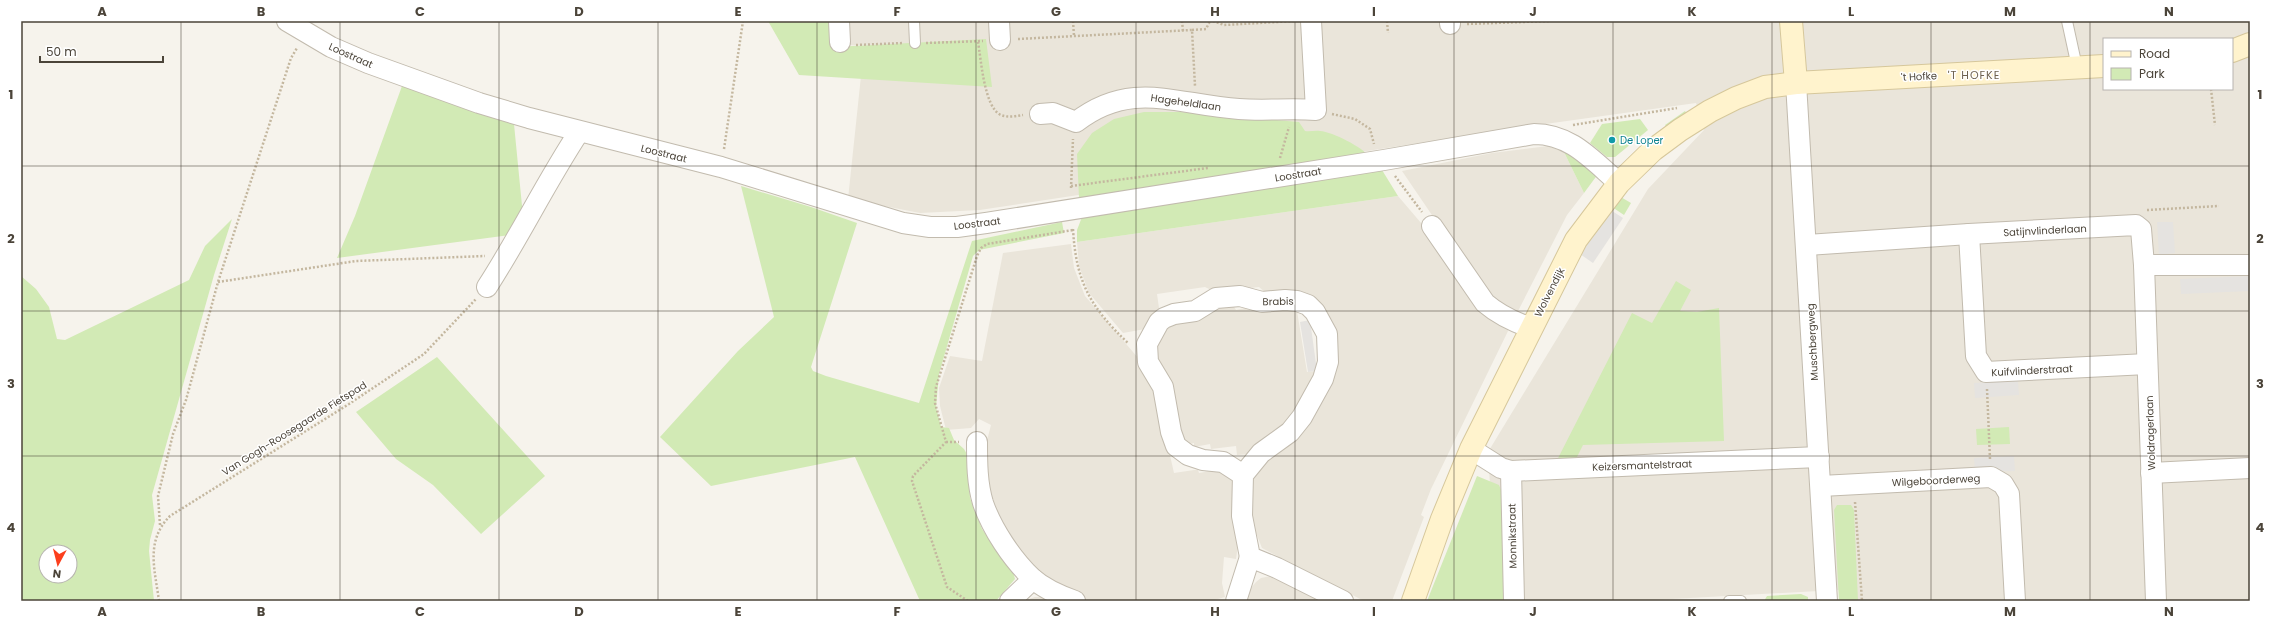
<svg xmlns="http://www.w3.org/2000/svg" width="2271" height="622" font-family="Poppins,sans-serif">
<rect width="100%" height="100%" fill="#f6f3ec"/>
<!-- residential -->
<g fill="#eae5da" fill-rule="evenodd">
<path d="M788 21H2250V601H1856L1855 589 1636 601H1497L1488 452 1648 189 1704 130 1696 103 1531 126 980 210 920 213 848 199 861 76 970 46 793 45ZM2104 39H2232V89H2104Z"/>
<path d="M1548 146 1564 152 1584 193 1567 215 1516 315 1485 293 1402 171 1492 153Z"/>
<path d="M1398 196 1510 327 1431 489 1421 515 1424 517 1392 601H1364L1262 548 1249 515V486L1255 472 1295 435 1331 325 1266 293 1259 287 1215 292 1205 287 1157 294 1159 308 1145 329 1123 333 1089 293 1079 266 1077 242Z"/>
<path d="M1071 244 1074 268 1085 296 1145 366 1157 383 1166 449 1169 451 1174 473 1194 470H1198L1199 473 1216 470 1231 476 1235 490 1238 545 1236 559 1224 557 1222 583 1225 597 1211 601H1088L1079 597 1041 573 1010 540 992 503 984 452 991 425 979 419 971 428 946 430 940 406 939 388 950 356 982 361 1003 253Z"/>
<path d="M1231 302 1236 310 1250 307 1288 306 1297 311 1307 372 1317 371 1298 416 1250 454 1237 455 1236 446 1211 449 1210 444 1194 447V443L1189 444 1181 435 1153 347 1164 325 1217 304Z"/>
<path d="M1271 576 1321 601H1247L1251 588 1256 582 1261 578Z"/>
<path d="M1035 597H1045L1060 601H1023Z"/>
</g>
<!-- green -->
<g fill="#d2eab5" fill-rule="evenodd">
<path d="M768 21H833L834 47 986 39 992 87 799 75Z"/>
<path d="M402 86 514 124 523 216 510 235 337 258 355 216Z"/>
<path d="M1685 111 1687 114 1667 128 1665 125Z"/>
<path d="M1144 112H1180L1299 122 1305 131C1310 132 1315 130 1320 131 1333 132 1362 147 1370 157L1079 198 1077 154 1092 133 1114 119Z"/>
<path d="M1640 119 1648 130 1615 157H1607L1590 143 1602 124Z"/>
<path d="M1556 144 1598 174 1584 193 1564 152 1557 148Z"/>
<path d="M1382 170 1398 196 1077 242V230L1082 217Z"/>
<path d="M741 186 811 207 857 223 811 367 813 371 826 376 919 403 972 241 1062 222 1064 233 979 250 973 256 939 374 936 407 941 427 949 428 954 440 964 449 968 456 970 498 982 529 1013 572 1015 579 996 601H920L855 457 711 486 660 437 738 351 774 317Z"/>
<path d="M1619 196 1631 203 1624 215 1612 207Z"/>
<path d="M232 219 214 275 152 495 155 521 150 540 149 551 154 601H21V276L36 289 49 307 57 339 65 340 189 280 205 246ZM46 552H70V576H46Z"/>
<path d="M1676 281 1691 290 1680 311 1697 312 1719 308 1724 441 1583 445 1572 467 1553 468 1632 313 1652 323Z"/>
<path d="M437 357 545 476 481 534 433 485 396 459 356 412Z"/>
<path d="M2009 427 2010 444 1977 445 1976 429Z"/>
<path d="M1477 476 1499 485 1501 490 1506 601H1427Z"/>
<path d="M1837 505H1851L1854 510 1858 601H1839L1834 510Z"/>
<path d="M1801 594 1808 597V601H1764L1767 596Z"/>
</g>
<!-- parking -->
<g fill="#e5e3e0">
<path d="M1609 209 1623 218 1593 263 1580 254Z"/>
<path d="M2157 222H2173L2175 253 2159 255Z"/>
<path d="M2250 276V291L2181 294 2180 279Z"/>
<path d="M1310 320 1317 371 1308 372 1300 322Z"/>
<path d="M2018 381 2019 395 1975 398 1974 383Z"/>
<path d="M2014 456 2015 471 1975 472 1974 458Z"/>
</g>
<g fill="none" stroke-linecap="round" stroke-linejoin="round">
<!-- lane casing -->
<g stroke="#c2bbae" stroke-width="12">
<g id="lane">
<path d="M914 21 915 43"/>
<path d="M2067 21 2077 67"/>
<path d="M1729 601H1741"/>
</g>
</g>
<!-- street casing -->
<g stroke="#c2bbae" stroke-width="22">
<g id="street">
<path d="M287 21 331 47 368 63 479 103 529 118 721 167 903 223 930 227H957L986 223 1384 160 1534 134C1571 134 1592 160 1619 183"/>
<path d="M839 21 840 42"/>
<path d="M999 21 1000 40"/>
<path d="M1450 21V24"/>
<path d="M1796 83 1827 601"/>
<path d="M1040 114 1053 113 1076 122C1132 79 1176 105 1239 109 1265 111 1290 108 1316 110L1311 21"/>
<path d="M1432 226 1485 303C1499 315 1514 322 1531 328"/>
<path d="M1969 234 1976 356 1986 372 2147 364"/>
<path d="M1807 245 1969 234 2136 225 2141 229 2144 265H2250"/>
<path d="M2144 265 2156 601"/>
<path d="M487 287C520 236 546 182 579 132"/>
<path d="M977 442C977 462 977 483 983 503 992 529 1012 559 1032 578 1043 588 1061 596 1075 601"/>
<path d="M1471 449 1501 468 1511 471 1819 457"/>
<path d="M1511 471 1514 601"/>
<path d="M2151 473 2250 468"/>
<path d="M1243 475 1223 462 1203 460 1188 455 1176 446 1171 432 1163 387 1148 362 1147 344 1159 322 1164 318 1174 314 1195 311 1216 298 1240 296 1262 302 1285 300 1297 301 1308 305 1315 312 1327 334 1328 362 1323 379 1302 417 1290 432 1261 453 1243 475 1242 516 1250 557 1277 568 1343 601"/>
<path d="M1821 486 1991 477 2003 484 2009 494 2015 601"/>
<path d="M1010 601 1033 579"/>
<path d="M1236 601 1250 557"/>
</g>
</g>
<!-- secondary casing -->
<g stroke="#d6c79b" stroke-width="24">
<g id="secondary">
<path d="M1791 21 1796 83"/>
<path d="M2232 51 2250 44"/>
<path d="M1413 601 1442 519 1471 449 1576 240 1619 183 1653 150 1680 130 1710 111 1736 98 1765 87 1796 83 2104 66"/>
</g>
</g>
<!-- path -->
<g stroke="#c4b79f" stroke-width="2.5" stroke-dasharray="2 2" stroke-linecap="butt">
<path d="M1073 21 1074 36"/>
<path d="M1182 21 1183 31"/>
<path d="M1213 21 1224 25 1294 21"/>
<path d="M1387 21 1388 33"/>
<path d="M1467 24 1551 21"/>
<path d="M1192 30 1206 29 1210 21"/>
<path d="M1018 39 1192 30 1195 86"/>
<path d="M978 42C981 58 984 108 1001 115 1008 118 1016 116 1023 115"/>
<path d="M926 43 983 41"/>
<path d="M856 45 903 43"/>
<path d="M2211 89 2215 125"/>
<path d="M1332 114 1355 119 1370 129 1374 144"/>
<path d="M1573 125 1677 108"/>
<path d="M724 149 743 21"/>
<path d="M1280 158 1289 127"/>
<path d="M1395 176 1422 212"/>
<path d="M1071 186 1208 168"/>
<path d="M1071 188 1073 139"/>
<path d="M2147 210 2219 206"/>
<path d="M1073 229C1076 282 1090 307 1129 344"/>
<path d="M218 282 356 261 485 256"/>
<path d="M1987 389 1990 459"/>
<path d="M946 442H959"/>
<path d="M1855 502 1862 601"/>
<path d="M160 525 158 496 173 434 186 400 218 282 291 58 297 48"/>
<path d="M159 601C155 570 145 541 170 516L349 404 424 354 476 299"/>
<path d="M968 601 947 587 912 481 913 476 946 442 935 403 936 387 977 256 981 248 987 244 1073 230"/>
</g>
<!-- lane -->
<use href="#lane" stroke="#fff" stroke-width="10"/>
<!-- street -->
<use href="#street" stroke="#fff" stroke-width="20"/>
<!-- secondary -->
<use href="#secondary" stroke="#fff3cd" stroke-width="22"/>
</g>
<!-- grid -->
<path fill="none" stroke="#4b4439" stroke-width="1" stroke-opacity="0.55" d="M181 21V601M340 21V601M499 21V601M658 21V601M817 21V601M976 21V601M1136 21V601M1295 21V601M1454 21V601M1613 21V601M1772 21V601M1931 21V601M2090 21V601M21 166H2250M21 311H2250M21 456H2250"/>
<!-- markers -->
<circle fill="#0f9aa8" stroke="#fff" stroke-width="1.5" cx="1612" cy="140" r="4"/>
<g text-anchor="middle" stroke-width="3" stroke-linejoin="round" paint-order="stroke">
<!-- street labels -->
<g font-size="10" fill="#4b4439" stroke="#fff">
<text transform="translate(351 55) rotate(24)" y="4">Loostraat</text>
<text transform="translate(1919 76) rotate(-3)" y="4">'t Hofke</text>
<text transform="translate(1186 102) rotate(8)" y="4">Hageheldlaan</text>
<text transform="translate(664 153) rotate(14)" y="4">Loostraat</text>
<text transform="translate(1298 174) rotate(-9)" y="4">Loostraat</text>
<text transform="translate(977 223) rotate(-7)" y="4">Loostraat</text>
<text transform="translate(2045 230) rotate(-3)" y="4">Satijnvlinderlaan</text>
<text transform="translate(1549 292) rotate(-63)" y="4">Wolvendijk</text>
<text transform="translate(1278 301) rotate(-1)" y="4">Brabis</text>
<text transform="translate(1812 342) rotate(-93)" y="4">Muschbergweg</text>
<text transform="translate(2032 370) rotate(-3)" y="4">Kuifvlinderstraat</text>
<text transform="translate(294 428) rotate(-32)" y="4">Van Gogh-Roosegaarde Fietspad</text>
<text transform="translate(2150 433) rotate(-92)" y="4">Woldragerlaan</text>
<text transform="translate(1642 465) rotate(-2)" y="4">Keizersmantelstraat</text>
<text transform="translate(1936 480) rotate(-3)" y="4">Wilgeboorderweg</text>
<text transform="translate(1512 536) rotate(-91)" y="4">Monnikstraat</text>
</g>
<!-- culture labels -->
<g font-size="10" fill="#0d838f" stroke="#fff" text-anchor="start">
<text x="1620" y="144">De Loper</text>
</g>
<!-- neighbourhood labels -->
<g font-size="11" letter-spacing="1" fill="#6e6250" stroke="#fff">
<text x="1974" y="79">'T HOFKE</text>
</g>
</g>
<!-- border -->
<rect width="2271" height="622" fill="none" stroke="#ffffff" stroke-width="44"/>
<!-- legend -->
<rect x="2103" y="38" width="130" height="52" fill="#ffffff" stroke="#b7b4b0"/>
<rect x="2111" y="51" width="20" height="6" fill="#fff3cd" stroke="#b7b4b0"/>
<text x="2139" y="58" font-size="12" fill="#4b4439">Road</text>
<rect x="2111" y="68" width="20" height="12" fill="#d2eab5" stroke="#b7b4b0"/>
<text x="2139" y="78" font-size="12" fill="#4b4439">Park</text>
<!-- north arrow -->
<g transform="translate(58 564) rotate(187)"><circle r="19" fill="#ffffff" stroke="#b7b4b0"/>
<path d="M0-3L7 15L0 10L-7 15Z" fill="#fc3f1d"/>
<text y="-6" font-size="11" font-weight="bold" text-anchor="middle" fill="#4b4439">N</text>
</g>
<!-- scale -->
<path d="M40 56v6h123v-6" fill="none" stroke="#4b4439" stroke-width="2"/>
<text x="46" y="56" font-size="12" fill="#4b4439" stroke="#ffffff" stroke-width="3" paint-order="stroke">50 m</text>
<rect x="22" y="22" width="2227" height="578" fill="none" stroke="#4b4439" stroke-width="1.5"/>
<g font-size="13" text-anchor="middle" font-weight="bold" fill="#4b4439">
<text x="102" y="16">A</text>
<text x="261" y="16">B</text>
<text x="420" y="16">C</text>
<text x="579" y="16">D</text>
<text x="738" y="16">E</text>
<text x="897" y="16">F</text>
<text x="1056" y="16">G</text>
<text x="1215" y="16">H</text>
<text x="1374" y="16">I</text>
<text x="1533" y="16">J</text>
<text x="1692" y="16">K</text>
<text x="1851" y="16">L</text>
<text x="2010" y="16">M</text>
<text x="2169" y="16">N</text>
<text x="11" y="99">1</text>
<text x="2260" y="99">1</text>
<text x="11" y="243">2</text>
<text x="2260" y="243">2</text>
<text x="11" y="388">3</text>
<text x="2260" y="388">3</text>
<text x="11" y="532">4</text>
<text x="2260" y="532">4</text>
<text x="102" y="616">A</text>
<text x="261" y="616">B</text>
<text x="420" y="616">C</text>
<text x="579" y="616">D</text>
<text x="738" y="616">E</text>
<text x="897" y="616">F</text>
<text x="1056" y="616">G</text>
<text x="1215" y="616">H</text>
<text x="1374" y="616">I</text>
<text x="1533" y="616">J</text>
<text x="1692" y="616">K</text>
<text x="1851" y="616">L</text>
<text x="2010" y="616">M</text>
<text x="2169" y="616">N</text>
</g>
</svg>
